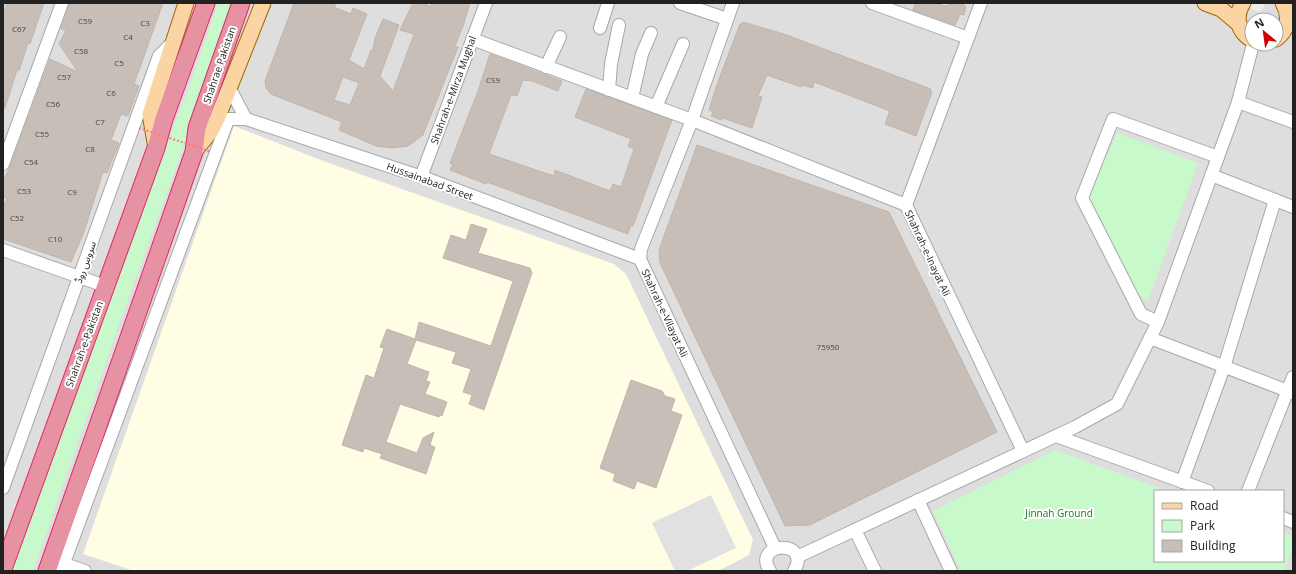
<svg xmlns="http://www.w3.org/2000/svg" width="1296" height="574" font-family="'Open Sans','Noto Sans Arabic',sans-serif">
<rect width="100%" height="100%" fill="#f1eee8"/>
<!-- residential -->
<path fill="#dfdede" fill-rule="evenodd" d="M3 3H1236L1261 12 1265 3H1293V571H3ZM1252 20H1276V44H1252ZM1155 491H1283V561H1155Z"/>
<!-- education -->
<path fill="#fffee4" d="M234 126 323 161 614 264 626 274 753 540 749 555 718 571H134L83 554Z"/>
<!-- park -->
<g fill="#c7f9ca">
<path d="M218 3H233L193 122 128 299 33 571H10L160 159 188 91Z"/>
<path d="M1117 133 1198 163 1148 301 1138 294 1089 197Z"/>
<path d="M1055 450 1167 491H1155V561H1283V533L1293 536V546L1284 571H961L933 511Z"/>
</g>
<!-- parking -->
<path fill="#e1e1e1" d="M711 495 736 548 687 571H675L652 523Z"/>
<!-- building -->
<g fill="#c6beb7" stroke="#c3b5aa" fill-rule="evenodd">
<path d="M7 3H44L30 44 28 43 19 71 17 70 5 108H3V12L4 13Z"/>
<path d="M70 3H163L134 84 139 86 128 116 121 114 111 140 119 143 107 173 103 172 84 232 71 262 3 239V208L7 198 3 197V181L10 167 50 59 78 72 59 44 66 30 61 29Z"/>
<path d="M294 3H336L334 7 351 14 353 8 367 14 349 60 364 69 371 50H373L375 38 383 19 399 25 380 76 393 91 414 34 400 30 413 3H423L431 7 432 3H470L463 26 455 46 458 47 423 135 408 146 392 148 376 146 339 130 342 122 271 94 266 88 265 81ZM343 77 359 83 350 105 334 100Z"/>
<path d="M915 3H935L945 6H948L949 3H964L963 5 966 6 964 15 960 14 955 25 913 10Z"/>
<path d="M743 22 784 34 931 89 930 91 932 92 916 136 885 124 890 111 814 82 813 88 802 85 801 87 767 75 758 96 762 97 752 128 722 118 721 120 711 116 713 112 709 110 716 87 740 24H742Z"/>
<path d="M490 54 562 81 558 91 532 81 523 80 517 96 511 95 489 154 554 176 555 170 610 191 613 184 621 187 634 149 628 146 631 139 575 117 586 89 672 120 633 226 631 225 628 234 487 182 486 184 450 170 453 164 450 163 478 91Z"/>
<path d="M697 145 889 212 997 432 810 525 785 526 660 263 659 250Z"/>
<path d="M471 224 487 229 478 253 530 268 532 273 484 410 469 404 472 395 463 392 471 369 452 363 456 352 416 340 407 364 429 372 426 381 430 382 425 394 447 402 442 416 440 415 439 417 400 404 386 442 417 453 423 438 434 432 430 445 435 447 426 474 380 458 382 454 364 448 363 452 342 445 366 375 374 378 384 348 380 347 387 329 415 339 419 322 491 346 513 281 443 258 451 235 466 240Z"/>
<path d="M631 380 662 391 665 396 675 399 671 411 682 415 656 488 637 481 634 489 613 481 615 474 600 468Z"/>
</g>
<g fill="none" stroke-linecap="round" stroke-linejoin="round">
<!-- minor casing -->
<g stroke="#a8a8a8" stroke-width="14">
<g id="minor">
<path d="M680 3 727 19"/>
<path d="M733 3 692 120 641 249 640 259 775 548"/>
<path d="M872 3 968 38"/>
<path d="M981 3 906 205 1023 451"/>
<path d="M600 28 608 3"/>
<path d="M472 39 692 120 906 205"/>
<path d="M546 67 560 37"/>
<path d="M229 87 246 119"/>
<path d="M609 90 611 64 619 25"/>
<path d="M632 98 642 54 651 33"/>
<path d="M1238 102 1293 122"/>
<path d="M656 107 683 44"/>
<path d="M221 119H246L428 179 640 259"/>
<path d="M3 164 62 3"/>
<path d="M1211 175 1293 207"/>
<path d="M421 177 486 3"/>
<path d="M3 250 105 286"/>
<path d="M1158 322 1141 314 1082 198 1113 119 1218 157"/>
<path d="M1150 338 1293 393"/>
<path d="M1056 436 1208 491"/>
<path d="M1182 482 1224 367 1275 200"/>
<path d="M3 488 159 56 173 42"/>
<path d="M1248 491 1293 377"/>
<path d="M918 500 951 571"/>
<path d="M1283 518 1293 522"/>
<path d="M855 530 875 571"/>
<path d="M797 557 1075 427 1117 404 1158 322 1238 102 1253 44"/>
<path d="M56 561 85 571"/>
<path d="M61 571 228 120"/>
<path d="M770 571C751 541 813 539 794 571"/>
</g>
</g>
<!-- major casing -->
<g stroke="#9d6702" stroke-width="17">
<g id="major">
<path d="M1205 3 1221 9 1239 24"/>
<path d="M1243 3C1234 17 1238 32 1252 40"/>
<path d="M1276 39C1288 30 1291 16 1283 3"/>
<path d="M156 148 150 114 186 3"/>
<path d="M194 152 211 131 217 119 263 3"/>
</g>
</g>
<!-- highway casing -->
<g stroke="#da2b69" stroke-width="19">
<g id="highway">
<path d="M3 569 156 148 164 119 206 3"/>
<path d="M47 571 194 152 197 128 241 3"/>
</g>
</g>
<!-- minor -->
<use href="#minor" stroke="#fff" stroke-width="12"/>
<!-- major -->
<use href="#major" stroke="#fbd4a3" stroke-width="15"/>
<!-- highway -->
<use href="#highway" stroke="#e792a3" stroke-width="17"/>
<!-- path-bridge -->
<path stroke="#f87e72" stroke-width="2" stroke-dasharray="2 2" stroke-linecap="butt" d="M139 128 209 151"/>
</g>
<g text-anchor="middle" stroke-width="4" stroke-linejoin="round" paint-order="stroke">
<!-- number labels -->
<g font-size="8" fill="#4a4846">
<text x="85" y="24">C59</text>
<text x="145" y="26">C3</text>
<text x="19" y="32">C67</text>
<text x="128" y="40">C4</text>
<text x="81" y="54">C58</text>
<text x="119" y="66">C5</text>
<text x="64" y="80">C57</text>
<text x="493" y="83">CS9</text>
<text x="111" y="96">C6</text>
<text x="53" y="107">C56</text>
<text x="100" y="125">C7</text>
<text x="42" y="137">C55</text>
<text x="90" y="152">C8</text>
<text x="31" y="165">C54</text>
<text x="24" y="194">C53</text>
<text x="72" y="195">C9</text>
<text x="17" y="221">C52</text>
<text x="55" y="242">C10</text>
<text x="828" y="350">75950</text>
</g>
<!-- street labels -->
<g font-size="10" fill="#212121" stroke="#fff">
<text transform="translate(219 65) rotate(-71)" y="4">Shahrae Pakistan</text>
<text transform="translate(453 90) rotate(-70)" y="4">Shahrah-e-Mirza Mughal</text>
<text transform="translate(430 181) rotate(20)" y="4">Hussainabad Street</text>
<text transform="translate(928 253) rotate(65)" y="4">Shahrah-e-Inayat Ali</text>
<text transform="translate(85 262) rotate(-70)" y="4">سروس روڈ</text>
<text transform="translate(665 313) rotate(65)" y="4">Shahrah-e-Vilayat Ali</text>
<text transform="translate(84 344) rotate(-70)" y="4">Shahrah-e-Pakistan</text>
</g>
<!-- park labels -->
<g font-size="10" fill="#0d8115" stroke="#fff">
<text x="1059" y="517">Jinnah Ground</text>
</g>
</g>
<!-- border -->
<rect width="1296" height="574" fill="none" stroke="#212121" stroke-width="8"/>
<!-- legend -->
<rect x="1154" y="490" width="130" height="72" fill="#ffffff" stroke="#a6a6a6"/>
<rect x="1162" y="503" width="20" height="6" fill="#fbd4a3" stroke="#a6a6a6"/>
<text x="1190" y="510" font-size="12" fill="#212121">Road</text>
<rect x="1162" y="520" width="20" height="12" fill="#c7f9ca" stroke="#a6a6a6"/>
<text x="1190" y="530" font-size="12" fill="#212121">Park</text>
<rect x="1162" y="540" width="20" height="12" fill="#c6beb7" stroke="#a6a6a6"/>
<text x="1190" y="550" font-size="12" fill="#212121">Building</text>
<!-- north arrow -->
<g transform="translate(1264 32) rotate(331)"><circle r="19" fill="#ffffff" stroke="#a6a6a6"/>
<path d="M0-3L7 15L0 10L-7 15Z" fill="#d00205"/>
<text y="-6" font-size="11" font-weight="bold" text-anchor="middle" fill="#212121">N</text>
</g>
</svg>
